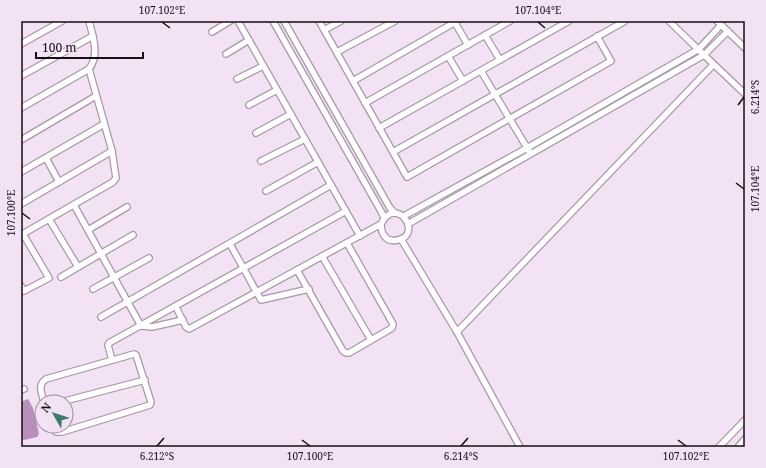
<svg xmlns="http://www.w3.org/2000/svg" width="766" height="468" font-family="'Noto Serif',serif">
<rect width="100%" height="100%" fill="#f3e1f4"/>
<!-- water -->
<path fill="#b88fba" d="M28 399 33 408 39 434 37 437 24 440 21 439V402Z"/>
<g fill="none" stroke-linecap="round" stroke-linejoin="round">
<!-- minor casing -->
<g stroke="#a897a9" stroke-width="8">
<g id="minor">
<path d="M238 21 360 236"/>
<path d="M273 21 382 213 384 218"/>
<path d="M284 21 390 208 395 213"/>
<path d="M319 21 407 177 611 61 597 36"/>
<path d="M454 21 468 45"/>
<path d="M669 21 704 55 728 31"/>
<path d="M717 21 745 48"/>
<path d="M324 30 341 21"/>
<path d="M212 32 230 21"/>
<path d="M485 35 500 60"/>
<path d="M21 44 62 21"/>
<path d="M337 52 395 21"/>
<path d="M226 54 249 40"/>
<path d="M448 56 463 81"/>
<path d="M481 71 529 151"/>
<path d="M21 76 93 36"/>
<path d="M237 79 263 66"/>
<path d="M353 81 457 21"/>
<path d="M365 103 510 21"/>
<path d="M249 105 277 90"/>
<path d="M21 108 89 69C100 55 93 37 89 21"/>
<path d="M379 128 569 21"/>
<path d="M256 133 291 114"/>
<path d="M21 140 96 96"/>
<path d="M393 152 625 21"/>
<path d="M46 158 59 182"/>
<path d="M261 161 305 139"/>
<path d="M21 172 104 124"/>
<path d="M266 191 318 162"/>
<path d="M21 204 112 151"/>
<path d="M74 205 141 326 152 327 183 320"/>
<path d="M404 216 527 148 699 49 721 25"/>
<path d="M49 219 78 267"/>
<path d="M408 224 704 55 745 94"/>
<path d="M88 230 127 207"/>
<path d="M21 235 113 182 116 178 112 151 89 69"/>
<path d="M401 239 457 332 520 447"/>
<path d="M230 244 261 300 309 289"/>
<path d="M322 256 371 340"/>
<path d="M297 270 343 351 346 353H349L392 328 393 324 347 243"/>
<path d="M61 277 133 235"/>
<path d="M21 286 24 291 49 278 23 234"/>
<path d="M93 289 149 258"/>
<path d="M176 307 186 327 189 329 381 224C396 194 424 234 398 240 386 243 381 234 381 224"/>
<path d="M101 317 331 185"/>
<path d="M457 332 713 65"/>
<path d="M112 360 108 345 109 343 346 211"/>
<path d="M21 390 24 389"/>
<path d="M44 402C42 394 37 385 46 379L134 354 136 355 151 402 150 405 62 432H56L52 426"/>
<path d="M61 402 145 380"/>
<path d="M719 447 745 420"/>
<path d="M738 447 745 439"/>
</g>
</g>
<!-- minor -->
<use href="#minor" stroke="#fff" stroke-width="5.5"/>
</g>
<!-- ticks -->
<path fill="none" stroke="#140e15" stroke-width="1.5" d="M162 22 170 28M538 22 545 28M738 105 744 97M736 183 744 189M22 213 30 219M302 440 310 446M678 440 686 446M157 446 164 438M461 446 468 438"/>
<!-- border -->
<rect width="766" height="468" fill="none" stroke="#f3e1f4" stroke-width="44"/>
<!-- north arrow -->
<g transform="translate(54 414) rotate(309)"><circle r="19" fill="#f3e1f4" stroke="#9a8d9b"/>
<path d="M0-3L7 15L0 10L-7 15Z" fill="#3b7c6b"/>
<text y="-6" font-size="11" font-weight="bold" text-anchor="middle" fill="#140e15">N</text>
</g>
<!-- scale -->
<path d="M36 52v6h107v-6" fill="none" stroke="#140e15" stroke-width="2"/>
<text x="42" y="52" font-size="12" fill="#140e15" stroke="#f3e1f4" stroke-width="3" paint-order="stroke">100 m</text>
<rect x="22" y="22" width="722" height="424" fill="none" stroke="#140e15" stroke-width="1.5"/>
<g font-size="10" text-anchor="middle" fill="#140e15">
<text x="162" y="14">107.102°E</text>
<text x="538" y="14">107.104°E</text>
<text transform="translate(755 97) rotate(-90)" y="4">6.214°S</text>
<text transform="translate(755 189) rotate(-90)" y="4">107.104°E</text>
<text transform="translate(11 213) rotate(-90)" y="4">107.100°E</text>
<text x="157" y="460">6.212°S</text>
<text x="310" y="460">107.100°E</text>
<text x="461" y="460">6.214°S</text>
<text x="686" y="460">107.102°E</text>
</g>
</svg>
